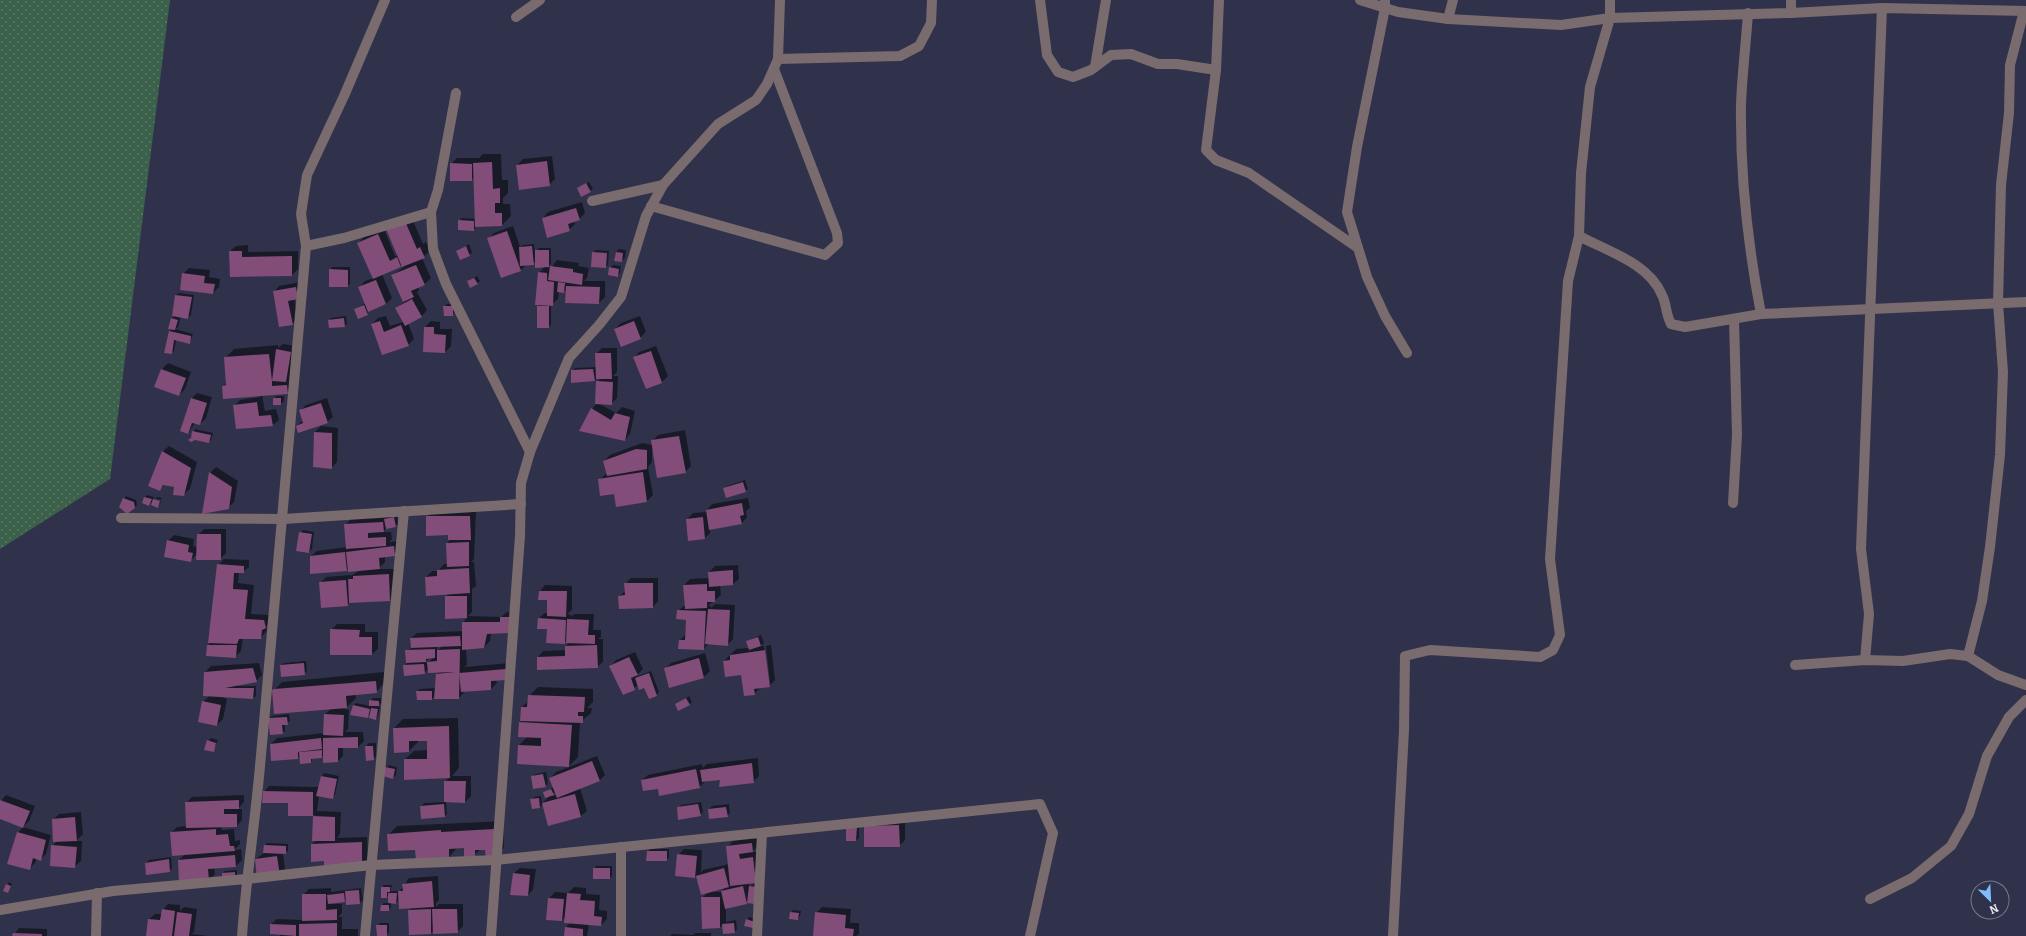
<svg xmlns="http://www.w3.org/2000/svg" width="2026" height="936" font-family="Bitter,serif">
<defs>
<pattern id="grass-dots" width="8" height="8" patternUnits="userSpaceOnUse"><rect width="8" height="8" fill="#3b614a"/><path d="M2 2h.1M6 6h.1" fill="none" stroke="#577865" stroke-width="1.8" stroke-linecap="round"/></pattern>
</defs>
<rect width="100%" height="100%" fill="#30324b"/>
<!-- grass -->
<path fill="url(#grass-dots)" d="M0 0H170L110 479 0 549Z"/>
<!-- shadow -->
<g fill="#0007" fill-rule="evenodd">
<path d="M483 154H501L502 180H508V193L503 198V204H510L511 216 502 225 476 226 474 230 459 221 462 218 476 219 475 177 471 180 451 164 457 158H479Z"/>
<path d="M552 156 555 179 549 185 517 165 523 159Z"/>
<path d="M589 182 593 189 590 191 578 188Z"/>
<path d="M582 202 585 213 579 219 574 221 575 224 569 230 543 218 548 212Z"/>
<path d="M411 216 423 244 426 242 430 251 422 258 431 278 425 284 418 287 419 290 417 292 427 310 422 316 408 323 414 339 408 345 383 354 372 324 378 318 386 316 390 326 403 322 396 309 404 302 393 275 404 267 402 264 382 274 392 298 386 304 369 310 367 314 355 309 366 303 360 287 365 281 374 278 359 243 364 237 384 229 395 256 398 255 387 229Z"/>
<path d="M513 226 520 247 523 245 534 244 535 252 539 248H551V264L547 267 551 268 557 260 579 263 578 266 589 268 587 278 584 281H605V297L599 303 567 289 564 292 559 291 558 299 551 305V325L549 327 538 307 540 304 539 273 545 266 536 261 533 264 526 265 521 270 488 239 494 233Z"/>
<path d="M469 244 472 253 461 259 457 251Z"/>
<path d="M248 245V252L298 251V269L292 275 231 276 230 251 236 246Z"/>
<path d="M619 249 626 250 625 258 622 261 616 252Z"/>
<path d="M596 250 609 251 608 265 605 267 593 253Z"/>
<path d="M613 265 621 266 620 273 618 276 610 268Z"/>
<path d="M333 267H350V284L347 286 330 269Z"/>
<path d="M189 268 210 270 209 277 220 279 219 287 213 293 183 274Z"/>
<path d="M477 276 480 281 477 284 468 282Z"/>
<path d="M301 282 303 292 294 299 298 318 292 324 274 292 279 286Z"/>
<path d="M179 293 194 295 191 315 188 318 181 316 178 327 175 329 193 334 189 343 176 340 174 351 172 353 170 331 172 329 171 319 175 315 176 295Z"/>
<path d="M447 304H455V312L452 315 444 307Z"/>
<path d="M346 316 347 324 344 326 329 321 331 318Z"/>
<path d="M640 316 646 332 640 338 615 329 621 323Z"/>
<path d="M431 321 440 322V329H452L451 346 445 352 425 327Z"/>
<path d="M283 344 296 346V384L287 393 262 395 265 411 276 409 279 420 273 425 234 406 240 400 260 397V395L223 386 227 382 225 358 234 349 278 345V348Z"/>
<path d="M656 346 668 376 662 382 647 388 634 358 639 352Z"/>
<path d="M602 348H617V372L613 376H618L617 398 611 404 598 403 616 413 622 407 635 411 630 434 625 440 592 409 597 403V382L601 378 595 380 572 371 575 368 597 367 596 354Z"/>
<path d="M168 363 191 372 185 389 179 395 162 369Z"/>
<path d="M197 393 212 397 206 418 200 424 195 423 188 433 192 398Z"/>
<path d="M277 396H284V401L281 404 274 398Z"/>
<path d="M327 398 333 417 327 422 297 426 303 420 300 411 306 405Z"/>
<path d="M321 426 338 428 337 462 331 468 314 466 315 432Z"/>
<path d="M195 429 213 433 211 440 209 442 192 438Z"/>
<path d="M685 430 691 466 685 472 652 449V462L648 467 653 495 647 501 615 492 599 480 607 473 604 461 610 455 642 443 653 445 652 441 658 435Z"/>
<path d="M169 446 197 462 190 489 184 494 175 487 165 484 160 490 149 486 163 451Z"/>
<path d="M216 467 238 481 234 502 228 508 204 513 210 473Z"/>
<path d="M745 480 748 489 745 491 724 488 727 486Z"/>
<path d="M147 495 154 497 152 501 154 499 161 502 160 504 158 507 154 500 149 505 145 497Z"/>
<path d="M126 496 136 500 137 505 134 508 124 499Z"/>
<path d="M157 497 162 498 161 500 155 498Z"/>
<path d="M748 498 750 508 746 511 747 517 742 523 710 529V533L705 538 687 519 693 513 707 512V510L712 504Z"/>
<path d="M433 511H476L474 559 471 562H474L476 586 472 589V612L468 616 501 617 507 612H516L491 633 490 641 484 647 466 649 467 665 464 667 511 663 496 680 497 683 491 689 465 691 459 698 435 696 432 699 417 691 420 689 436 688 437 674 439 672 429 669 424 673 404 666 407 663 406 651 412 648 411 638 417 633 463 631V622L468 617 446 618V596L450 593 427 595 426 577 432 571H438L444 564H448L447 543 451 539 449 534 427 517ZM437 646H442L437 651ZM433 658 427 664 426 662H425L428 659Z"/>
<path d="M397 515 398 524 395 526 387 528 383 532H391L392 539 389 542 400 541 401 549 395 555 385 556V562L378 569H395L396 594 390 600 350 602 347 605 320 583 326 577 351 575V576L360 570 349 568 346 570 311 556 317 551 347 547 345 525 351 519Z"/>
<path d="M204 529H226V553L220 559 197 554 190 561 168 541 174 535 194 539 193 546 198 547V535Z"/>
<path d="M303 530 314 532 312 549 309 552 300 533Z"/>
<path d="M224 559 249 560V567L243 572H239L238 583 254 585 251 614 270 615 271 621 267 625 266 632 260 638H243L241 651 235 657 208 645 212 642H209L218 565Z"/>
<path d="M738 565 739 579 733 584 720 585 721 595 708 606H711V608L715 604 735 605 733 639 727 645 709 643 704 649 680 640 685 635 687 619 678 611 685 605 684 585 690 579 710 578 709 572 715 566Z"/>
<path d="M631 578H658V601L653 607 619 597 625 591V584Z"/>
<path d="M545 585 572 586V610L567 614 571 615V617L574 614H594L593 630H601V637L598 639H603V662L597 667 538 657 543 651 566 650V646L570 642 567 640 564 643 539 618 545 613H548V599L540 591Z"/>
<path d="M337 624H365V632H378V649L372 654 331 630Z"/>
<path d="M761 635 764 643 760 646H764L768 683H770L766 646 771 645 775 680 769 686 760 688 754 694 742 674 724 661 736 649 749 648 747 641Z"/>
<path d="M635 652 643 669 637 675 638 676 651 671 659 692 656 695 645 686 639 685 623 694 611 666 616 660Z"/>
<path d="M705 653 710 671 704 677 665 669 671 663Z"/>
<path d="M306 661 307 671 304 674 281 665 284 663Z"/>
<path d="M259 663 262 675 256 681 236 686H256V696L253 698 222 697 227 699 223 719 217 725 203 702 209 696 205 672 211 666Z"/>
<path d="M384 672 385 682 377 691 356 694V698L347 707 341 708 349 710 348 729 345 732H363L364 741 358 747H343V756L338 761 324 755 322 757 313 758 311 762 300 755 298 758 272 760 271 744 277 738 324 733 325 714 331 709 273 691 282 682Z"/>
<path d="M538 687 593 689V702L587 708H592L591 713 580 722 578 757 569 766 519 745 528 736 520 722 522 707 528 701 529 696Z"/>
<path d="M689 696 692 702 689 705 676 704Z"/>
<path d="M373 698H381V703L378 706 380 707 378 716 376 719 371 714 367 717 353 706 356 703 370 706V701Z"/>
<path d="M289 714 290 721 285 724V731L282 733 269 718 272 716Z"/>
<path d="M458 718 459 768 452 776H471V796L465 802 446 801 447 814 445 816 421 806 424 803 445 802V782L449 777 405 759 414 751 428 750V740H418V742L409 751 394 728 403 719Z"/>
<path d="M211 738 218 740 213 751 208 741Z"/>
<path d="M369 743H376V757L373 759 366 746Z"/>
<path d="M597 756 605 775 599 781 580 788 587 811 581 816 543 804 540 807 532 800 534 797 541 796 542 803 551 795 544 792 554 787 550 778 556 772ZM555 792 557 795 551 796Z"/>
<path d="M758 758 759 776 753 782 721 779 705 782 699 787H658L642 780 648 775 702 764 703 768 707 764Z"/>
<path d="M389 765 397 767 396 775 393 778 386 768Z"/>
<path d="M546 772 548 783 546 786 534 788 532 777 535 774Z"/>
<path d="M324 773 339 776 335 795 332 798 319 795 317 811 341 812 340 834 337 838 367 837 368 862 325 860 312 844 317 840 314 817 315 815H289L290 802 264 792 269 786 319 787 322 776Z"/>
<path d="M6 795 35 806 29 821 23 827 51 835 46 854 41 859 37 858 35 863 29 869 18 833 23 827 0 818V802Z"/>
<path d="M244 795V802L238 809H242V820L237 826H221L222 830 234 829 235 841 240 840V844L234 850 241 849 242 860 236 866 214 868 215 874 209 880 179 860 185 854 171 833 177 827 187 826 186 803 192 797Z"/>
<path d="M701 802 703 812 700 815 678 808 681 805Z"/>
<path d="M729 804 730 813 727 816 709 809 712 806Z"/>
<path d="M81 812 83 834 76 841H82L81 861 75 866 52 846 57 841 53 820 59 814Z"/>
<path d="M905 819V840L899 846 865 826Z"/>
<path d="M503 821 504 848 495 857 486 849H481L474 855 465 847H458L449 857 416 849 388 835 397 826Z"/>
<path d="M859 825V838L856 840H847Z"/>
<path d="M758 838 759 845 752 852H759L762 876 749 883 750 887 753 884 759 885 746 903 726 907V922L736 920 737 929 735 932 723 925 720 927 703 928 702 898 708 892 702 894 697 875 695 877 678 855 684 849 702 850 701 873 703 870 729 864 727 847 733 841ZM725 887 721 892H712Z"/>
<path d="M267 843 288 844V851L283 853 285 869 280 875 256 859 264 853 265 845Z"/>
<path d="M650 849H669V858L666 860 648 851Z"/>
<path d="M171 857 172 868 170 871 146 863 149 860Z"/>
<path d="M596 866H612V875L610 878 594 869Z"/>
<path d="M520 868 536 869 533 890 528 895 514 873Z"/>
<path d="M237 870V876L223 877V873L225 871Z"/>
<path d="M438 876 439 900 436 903V907L439 904H463V926L457 932 434 930 431 933 409 910 412 908 399 899 396 903H391V907L388 910 382 905 384 903H389V894L387 897 382 888 384 885H392L390 891H400L409 878Z"/>
<path d="M9 882 12 884 8 892 7 885Z"/>
<path d="M574 887 586 888V894L600 895 599 910 607 911V919L601 925 589 924 587 936H565L566 927 570 923 566 916 562 920 549 898 555 892 568 893Z"/>
<path d="M331 888V892L361 888 363 900 360 903 347 904V901L331 903V904H342V913L338 917H342V929H358V936H280V934L271 924 277 919 303 920V895L309 889Z"/>
<path d="M168 904 180 905V911L184 907 197 909 194 932 191 934 208 936H152L149 919 155 914H162L163 910Z"/>
<path d="M822 907 851 909 850 923H859V934L856 936H814L816 913Z"/>
<path d="M793 910 801 911 800 916 798 919 791 913Z"/>
<path d="M749 917 757 919 756 924 747 920Z"/>
<path d="M380 923H389V933L386 936 377 926Z"/>
<path d="M19 928 47 929V936H13Z"/>
<path d="M695 933H711V936H670L672 934 693 935Z"/>
</g>
<!-- building -->
<g fill="#824d78">
<path d="M547 161 550 186 519 190 516 165Z"/>
<path d="M492 162 493 189 500 188V203H495V213H502V226L475 227 473 163Z"/>
<path d="M450 163 472 164V181H450Z"/>
<path d="M586 183 591 192 581 197 577 188Z"/>
<path d="M576 208 580 220 568 224 570 231 547 238 542 218Z"/>
<path d="M458 220 474 221V231L458 230Z"/>
<path d="M405 221 417 249 420 247 425 258 402 267 386 229Z"/>
<path d="M507 231 521 271 501 278 487 238Z"/>
<path d="M378 234 390 261 397 257 401 267 373 279 357 243Z"/>
<path d="M466 246 470 256 460 260 456 251Z"/>
<path d="M532 246 534 265 520 266 519 247Z"/>
<path d="M535 250H549V267L535 268Z"/>
<path d="M229 251H242V257L292 256V276L230 277Z"/>
<path d="M592 252 607 253 606 268 591 267Z"/>
<path d="M616 252 623 253 622 262 614 261Z"/>
<path d="M416 265 425 285 411 291 414 297 403 302 391 275Z"/>
<path d="M550 266 573 269V272L583 274 582 285 548 280Z"/>
<path d="M609 267 619 269 618 277 608 275Z"/>
<path d="M329 269 348 270V287H329Z"/>
<path d="M538 272 547 273V281L554 282 553 306 535 305Z"/>
<path d="M182 273 205 276 204 283 215 284 213 294 180 290Z"/>
<path d="M474 278 478 284 470 288 467 281Z"/>
<path d="M376 280 386 304 368 312 358 287Z"/>
<path d="M558 282 565 283 564 293 557 292Z"/>
<path d="M566 286 600 287 599 304 565 303Z"/>
<path d="M296 287 298 299 288 301 293 325 279 327 273 291Z"/>
<path d="M175 295 192 297 188 319 172 316Z"/>
<path d="M412 299 422 317 405 326 395 308Z"/>
<path d="M364 305 368 315 358 319 354 309Z"/>
<path d="M443 306H453V316H444Z"/>
<rect x="537" y="306" width="12" height="22"/>
<path d="M171 318 178 320 175 330 168 329Z"/>
<path d="M344 318 345 327 329 328 328 320Z"/>
<path d="M380 321 384 332 401 325 409 346 382 355 371 324Z"/>
<path d="M634 321 641 339 621 347 614 329Z"/>
<path d="M424 327H434V334L446 335 445 353 423 352Z"/>
<path d="M169 331 191 336 190 344 174 340 172 354 164 353Z"/>
<path d="M276 349 291 352 286 382 272 381V386L287 385 288 394 223 399 222 386 226 385 224 357 269 354 272 381Z"/>
<path d="M651 351 662 383 646 389 633 357Z"/>
<path d="M595 353H611L612 379H596Z"/>
<path d="M161 369 186 378 179 396 154 387Z"/>
<path d="M593 369 595 381 571 383V370Z"/>
<path d="M596 381 613 382 612 405 595 404Z"/>
<path d="M191 398 207 403 200 425 192 423 188 434 180 431Z"/>
<rect x="273" y="398" width="8" height="7"/>
<path d="M257 402 259 416 271 415 273 426 236 429 233 405Z"/>
<path d="M321 403 328 423 298 433 296 426 303 423 299 410Z"/>
<path d="M591 408 611 420 615 413 630 417 625 441 579 431Z"/>
<path d="M192 431 211 435 209 443 195 440 191 442 188 440 191 438Z"/>
<path d="M314 432 332 433V469L313 467Z"/>
<path d="M679 436 686 473 657 478 651 440Z"/>
<path d="M636 449 647 450V469L607 476 603 461Z"/>
<path d="M162 451 191 468 184 496 173 495 174 487 163 485 160 491 148 486Z"/>
<path d="M209 472 232 487 229 509 202 514Z"/>
<path d="M643 472 647 502 616 507 614 494 600 496 598 479Z"/>
<path d="M743 482 746 492 726 498 723 488Z"/>
<path d="M144 497 152 499 149 506 142 503Z"/>
<path d="M123 498 134 502 135 508 127 514 119 507Z"/>
<path d="M153 499 160 501 158 508 151 505Z"/>
<path d="M742 503 744 515 740 516 742 524 709 530 706 510Z"/>
<path d="M426 516H470L471 540H448V535L426 536Z"/>
<path d="M394 517 396 527 386 529 384 519Z"/>
<path d="M703 517 705 539 688 541 686 519Z"/>
<path d="M383 522 384 532 368 533V538L386 537V546L346 549 344 524Z"/>
<path d="M299 532 312 534 309 553 296 551Z"/>
<path d="M197 534H221V560H196Z"/>
<path d="M167 540 189 545 188 552 193 553 191 562 164 557Z"/>
<path d="M469 542V566L447 567 446 543Z"/>
<path d="M394 546 395 556 379 558 380 569 348 572 346 552Z"/>
<path d="M345 552 347 571 310 574V556Z"/>
<path d="M217 564 244 566V573H234L233 589 248 590 245 619 264 620 266 628 262 630 261 639H239L237 644 208 643Z"/>
<path d="M469 568 470 593 426 596 425 577 437 576V570Z"/>
<path d="M733 570V585L709 587 708 572Z"/>
<path d="M389 574 390 601 349 603 348 579H353V576Z"/>
<path d="M346 580 348 606 321 608 319 582Z"/>
<path d="M624 583H653V608L619 609 618 596 625 595Z"/>
<path d="M707 584V591H715V602H707V608L685 609 683 585Z"/>
<path d="M539 591H567L566 617 547 616V600H538Z"/>
<path d="M445 596H467V618L445 619Z"/>
<path d="M708 609 730 610 728 646 705 644Z"/>
<path d="M677 610 706 611 704 650 678 649 679 640H685L686 620 676 619Z"/>
<path d="M500 617H510V633L487 634 484 648 462 650V622H500Z"/>
<path d="M538 618 566 620 565 644 546 643 547 629H537Z"/>
<path d="M567 619 589 620 588 635H595V644L566 643Z"/>
<path d="M330 629 360 630 359 637H372V655H330Z"/>
<path d="M460 636 461 646 411 648 410 638Z"/>
<path d="M758 637 761 646 749 650 746 641Z"/>
<path d="M207 645H237L236 658 206 656Z"/>
<path d="M597 645 598 668 537 670V657L565 656V646Z"/>
<path d="M435 649V658L426 659V662L406 663 405 650Z"/>
<path d="M460 649 459 699H434L436 674 455 672 428 673 427 662 437 661V650Z"/>
<path d="M765 650 770 687 754 689 755 695 744 696 741 675 725 677 723 661 730 660V655Z"/>
<path d="M629 657 638 675 631 678 635 690 623 695 609 666Z"/>
<path d="M699 658 704 678 669 688 664 668Z"/>
<path d="M304 663 305 675 281 677 280 665Z"/>
<path d="M424 664 425 674 404 676 403 665Z"/>
<path d="M253 668 257 682 225 688H254L253 699 203 696 204 672Z"/>
<path d="M506 669 507 680 491 681V690L461 692 459 673Z"/>
<path d="M649 673 657 696 649 699 644 688 639 690 635 678Z"/>
<path d="M376 681 377 693 346 696 347 708 274 714 272 690 274 689Z"/>
<path d="M416 691H432V700H417Z"/>
<path d="M528 695 585 697 584 712H578V716H583V723L520 721 521 707H527Z"/>
<path d="M686 698 690 705 678 711 675 704Z"/>
<path d="M369 700 379 701V706H369Z"/>
<path d="M202 701 221 705 217 726 198 722Z"/>
<path d="M353 705 370 709 368 718 350 715Z"/>
<path d="M371 708 378 709 376 720 369 718Z"/>
<path d="M324 714 344 715 343 736 323 735Z"/>
<path d="M287 717 288 725H282L283 734 270 735 268 718Z"/>
<path d="M519 722 572 725 569 767 517 764 518 745 541 746V738L518 737Z"/>
<path d="M449 726 450 778 404 780V759H427V741H409V752L394 753 393 728Z"/>
<path d="M358 737V748H338V762L323 763V738Z"/>
<path d="M321 738 322 749 298 752V759L271 761 270 744Z"/>
<path d="M207 740 216 743 214 752 204 750Z"/>
<path d="M365 746H373L374 760 366 761Z"/>
<path d="M322 750V758L311 759V763L300 764 299 752Z"/>
<path d="M592 761 600 781 557 798 549 778Z"/>
<path d="M752 763 754 783 719 787 720 780 702 782 700 770Z"/>
<path d="M385 767 395 769 393 779 383 776Z"/>
<path d="M696 769 700 788 659 796 658 789 643 791 641 780Z"/>
<path d="M543 774 546 787 533 789 531 776Z"/>
<path d="M321 776 337 779 333 799 316 796Z"/>
<path d="M444 781H466L465 803 444 802Z"/>
<path d="M551 789 554 795 545 798 543 792Z"/>
<path d="M263 791 313 792V816H288V803H262Z"/>
<path d="M575 794 581 817 548 826 542 803Z"/>
<path d="M539 798 540 808 532 809 530 799Z"/>
<path d="M0 800 30 811 23 828 0 819Z"/>
<path d="M239 800V809H224V814H237V827L186 828 185 802Z"/>
<path d="M444 804 445 817 421 819 420 806Z"/>
<path d="M698 804 701 816 678 820 677 807Z"/>
<path d="M726 807 728 817 709 819 708 809Z"/>
<path d="M313 816 335 817V841H312Z"/>
<path d="M75 817 77 841 53 842 52 819Z"/>
<path d="M899 825 900 847H864V826Z"/>
<path d="M846 827H857L856 841H846Z"/>
<path d="M216 829V835L228 834 230 846H234L235 851 172 856 170 832Z"/>
<path d="M494 829 495 858 486 859 485 850H475V856L464 857V848L449 849V858L416 860 415 850 388 851 387 834 441 830V832Z"/>
<path d="M17 832 46 840 41 861 33 858 30 870 7 864Z"/>
<path d="M362 842V869L324 870V861L311 862V844Z"/>
<path d="M752 843 753 852 739 854 740 859 753 857 756 883 730 886 726 846Z"/>
<path d="M51 845 77 847 75 868 50 866Z"/>
<path d="M264 845 286 846V854L263 853Z"/>
<path d="M647 851H667V861H646Z"/>
<path d="M677 854 697 856 695 878 675 876Z"/>
<path d="M235 855 236 867 208 869 209 881 179 884 178 860Z"/>
<path d="M277 856 280 876 257 879 255 859Z"/>
<path d="M169 859 170 872 146 875 145 863Z"/>
<rect x="593" y="868" width="17" height="11"/>
<path d="M724 868 729 887 701 895 696 876Z"/>
<path d="M235 872V879L222 880V873Z"/>
<path d="M513 873 530 875 528 896 510 895Z"/>
<path d="M432 881 434 907 399 909 398 891H403L402 884Z"/>
<path d="M6 884 11 886 8 893 3 891Z"/>
<path d="M743 886 747 904 725 909 721 891Z"/>
<path d="M749 886 757 887 755 904 747 903Z"/>
<path d="M381 887H390V892H387V898H381Z"/>
<path d="M359 890 360 904 346 905 345 891Z"/>
<path d="M344 893 345 902 328 904 327 895Z"/>
<path d="M388 893H397L396 904 388 903Z"/>
<path d="M567 893 581 894 580 900 595 901 594 916 602 917 601 926 564 923Z"/>
<path d="M302 894H326V910L337 909V920L302 921Z"/>
<path d="M701 897H720V928L702 929Z"/>
<path d="M548 898 564 899 562 921 546 920Z"/>
<path d="M381 905H389V911H380Z"/>
<path d="M162 909 175 911 172 936H146L148 919 160 920Z"/>
<path d="M431 909V934L409 935 408 910Z"/>
<path d="M432 909H457L458 933 433 934Z"/>
<path d="M177 912 192 914 189 936H174Z"/>
<path d="M790 912 799 913 798 920 789 919Z"/>
<path d="M815 912 846 915 845 928 854 929 853 936H813Z"/>
<path d="M746 919 755 922 753 928 744 926Z"/>
<path d="M337 923V936H299V924Z"/>
<path d="M734 923 735 933 723 934 722 924Z"/>
<path d="M270 924 296 925V936L270 934Z"/>
<path d="M376 925H387V936H377Z"/>
<path d="M565 927 583 929V936H564Z"/>
<path d="M13 933 42 934V936H12Z"/>
</g>
<g fill="none" stroke-linecap="round" stroke-linejoin="round">
<!-- minor -->
<g stroke="#7a6b6e" stroke-width="10">
<path d="M1040 0 1047 55 1058 72 1073 77 1091 70 1111 55 1131 54 1158 64H1177L1216 70"/>
<path d="M1219 0 1216 70 1206 150 1216 160 1249 173 1358 248"/>
<path d="M1360 0 1398 12 1448 19 1561 25 1610 18 1791 13 1882 8 2026 11"/>
<path d="M1385 0V8L1357 147 1347 212 1367 277 1385 316 1407 353"/>
<path d="M1791 0V13"/>
<path d="M2024 11 2010 65 2009 113 2001 185 1998 303 2003 372 2000 455 1990 547 1982 601 1968 656 1998 675 2026 685"/>
<path d="M1748 13C1746 44 1742 74 1741 105 1740 174 1748 246 1761 314"/>
<path d="M516 17 540 0"/>
<path d="M1448 19 1453 0"/>
<path d="M778 59 900 56 919 46 931 23 932 0"/>
<path d="M1095 67 1106 0"/>
<path d="M456 93 438 190 431 212 433 249 446 284 530 452"/>
<path d="M592 201 663 185"/>
<path d="M651 206 825 255 838 243 837 233 774 69"/>
<path d="M1579 236C1607 251 1649 263 1662 295 1667 305 1665 312 1671 324L1685 327 1761 314 2026 302"/>
<path d="M306 246 344 238 431 212"/>
<path d="M1733 503 1737 435 1734 319"/>
<path d="M121 518 283 519 521 504"/>
<path d="M1865 660 1869 614 1861 549 1882 8"/>
<path d="M1795 665 1865 660 1903 661 1950 654 1968 656"/>
<path d="M1870 899 1912 878 1951 846 1969 814 1987 756 2009 717 2026 700"/>
<path d="M0 910 113 891 246 879 371 865 496 860 1040 804 1053 833 1030 936"/>
<path d="M96 936 97 893"/>
<path d="M242 936C246 879 255 823 260 766 276 593 291 420 306 246L301 214 307 175 344 96 385 0"/>
<path d="M365 936 404 511"/>
<path d="M491 936 520 536 521 483 530 452 569 358 599 325 621 297 646 216 663 185 718 124 756 100 767 84 778 59 780 0"/>
<path d="M621 936V847"/>
<path d="M757 936 762 833"/>
<path d="M1393 936 1404 730 1405 656 1430 650 1540 657 1553 650 1560 635 1550 559 1568 281 1579 236 1581 173 1590 87 1610 18V0"/>
</g>
</g>
<!-- north arrow -->
<g transform="translate(1990 900) rotate(156)"><circle r="19" fill="#30324b" stroke="#787a90"/>
<path d="M0-3L7 15L0 10L-7 15Z" fill="#80bdfa"/>
<text y="-6" font-size="11" font-weight="bold" text-anchor="middle" fill="#e5e7f7">N</text>
</g>
</svg>
